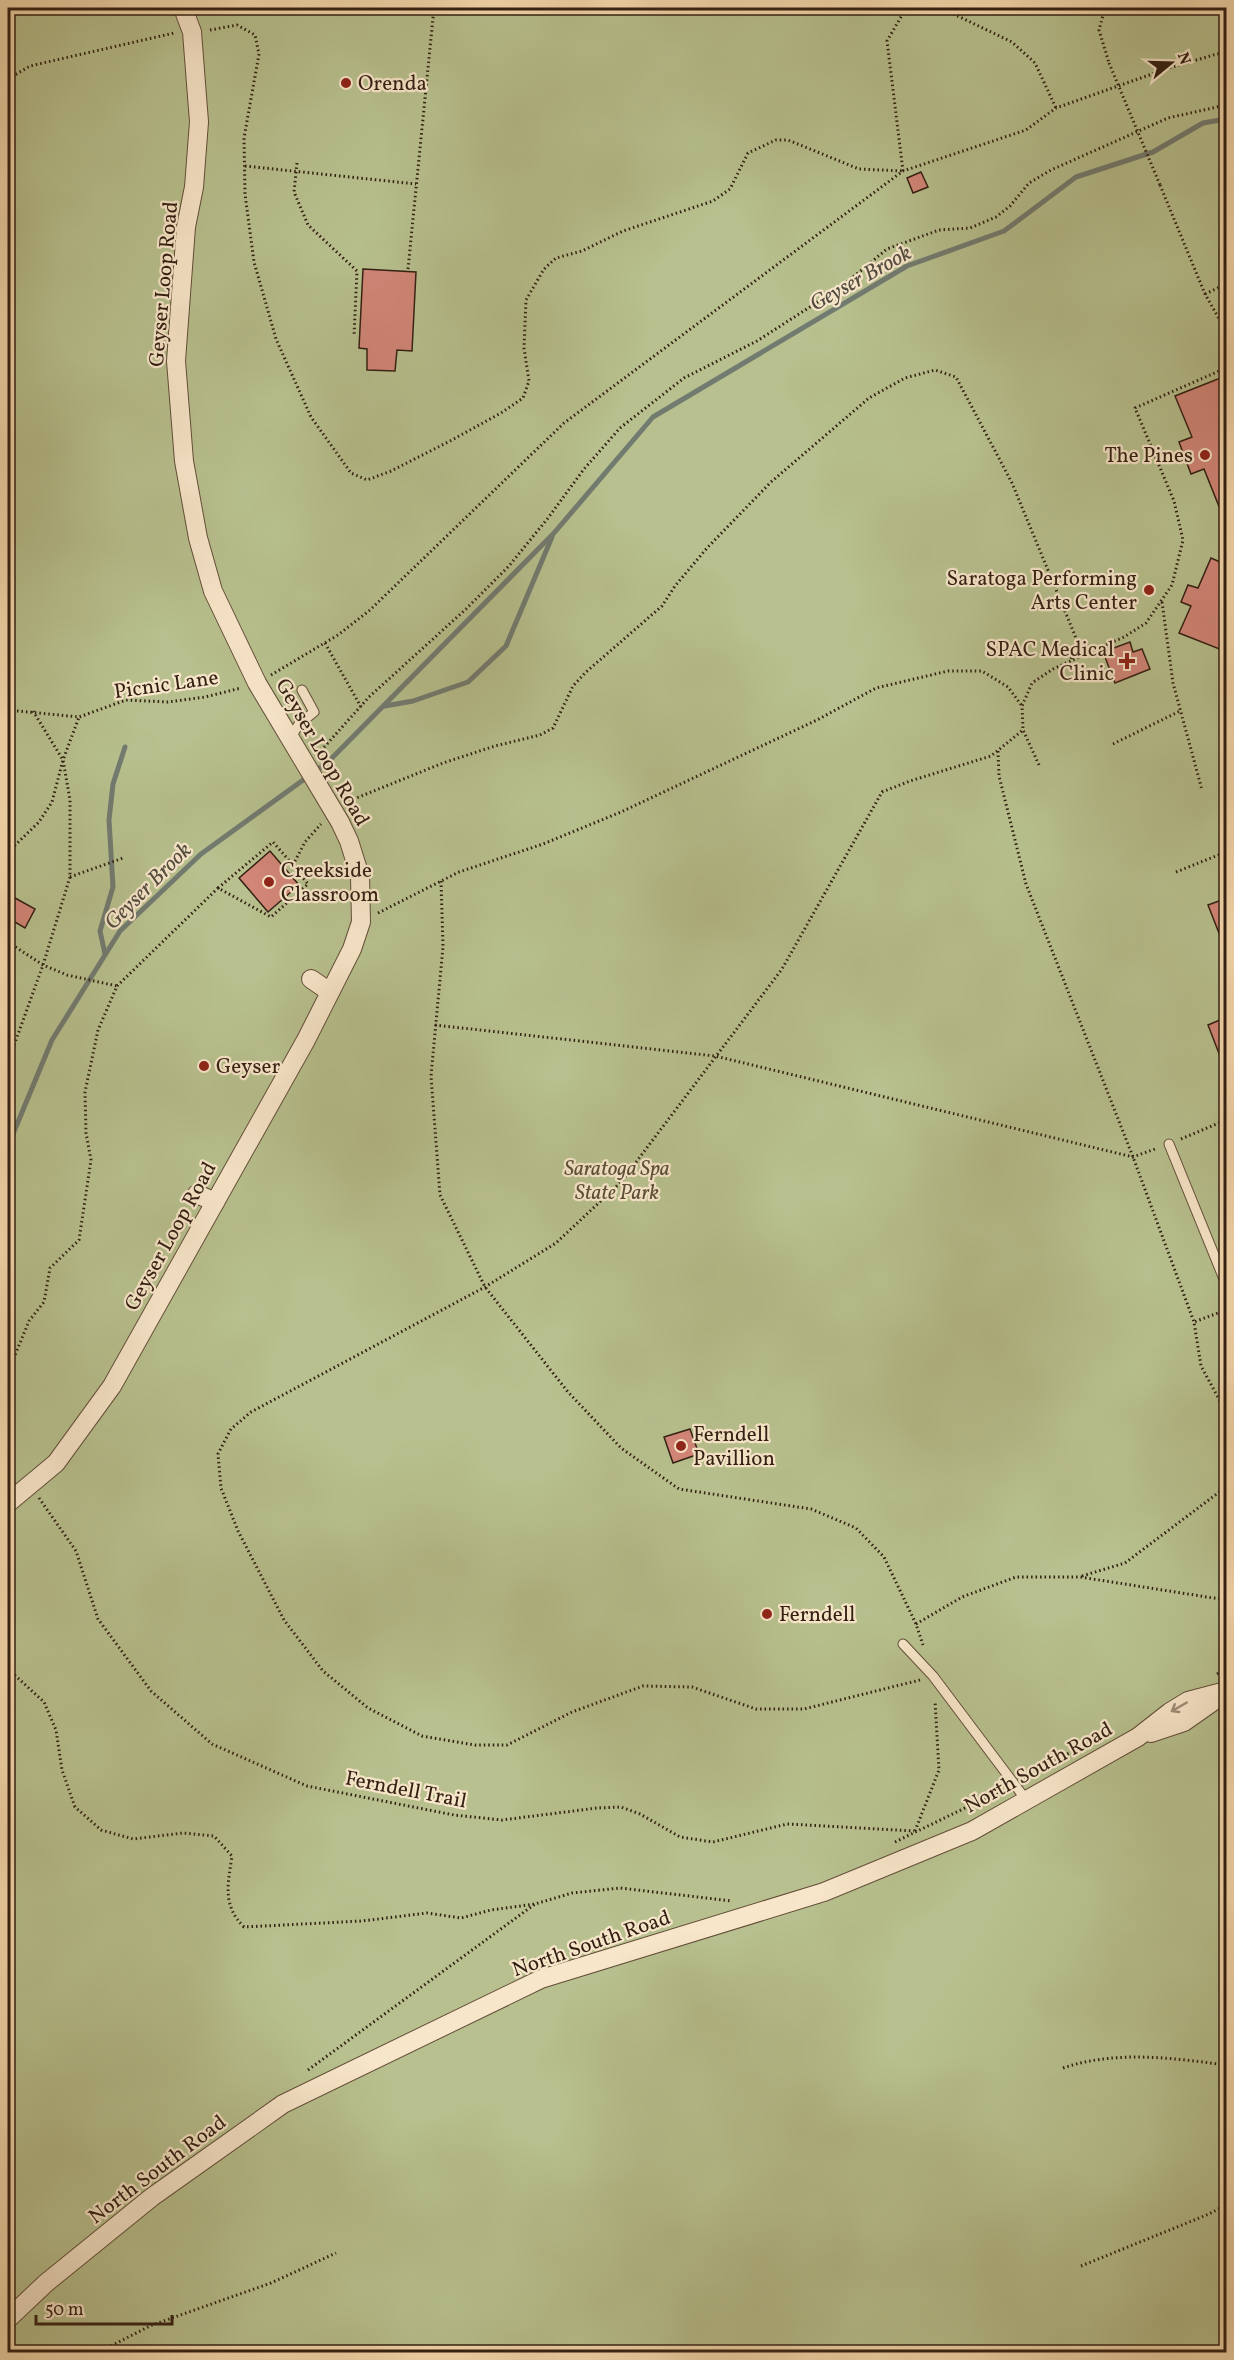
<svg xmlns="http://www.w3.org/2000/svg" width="1234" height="2360" font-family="Vollkorn,serif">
<rect width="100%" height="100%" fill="#f5d9ad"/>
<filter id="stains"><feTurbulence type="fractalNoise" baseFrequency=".00333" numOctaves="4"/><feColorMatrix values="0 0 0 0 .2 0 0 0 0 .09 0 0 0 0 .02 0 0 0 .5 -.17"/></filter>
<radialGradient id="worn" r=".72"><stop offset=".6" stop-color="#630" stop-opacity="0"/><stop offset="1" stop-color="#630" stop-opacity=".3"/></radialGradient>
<!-- green -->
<rect fill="#b7c08e" stroke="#747050" stroke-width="1.5" x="8" y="8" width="1218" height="2344"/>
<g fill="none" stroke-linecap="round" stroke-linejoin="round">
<!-- stream -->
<g stroke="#727b70" stroke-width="5">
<path d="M385 706 413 701 468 682 506 646 552 537"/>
<path d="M105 954 100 931 113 887 109 820 113 784 125 747"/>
<path d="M8 1146 52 1040 120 931 201 854 328 762 554 533 653 417 907 266 1004 231 1076 177 1153 152 1203 123 1226 119"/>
</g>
</g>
<!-- building -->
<g fill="#d28678" stroke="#321f12" stroke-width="1.5">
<path d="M921 172 928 187 913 193 907 178Z"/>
<path d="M363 269 416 272 412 351 397 350 395 371 367 370V349L359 348Z"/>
<path d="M1223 377 1227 386 1226 524 1204 469 1191 474 1179 442 1192 437 1175 396Z"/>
<path d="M1211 558 1227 565V652L1179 633 1191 606 1181 602 1188 585 1198 588Z"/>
<path d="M1130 642 1133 652 1142 649 1150 669 1115 683 1103 652Z"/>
<path d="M270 851 299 885 268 912 239 878Z"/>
<path d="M15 898 35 909 25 928 8 918V912Z"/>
<path d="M1227 898V951H1226L1208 905Z"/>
<path d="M1227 1017V1069H1225L1208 1025Z"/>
<path d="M690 1429 699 1454 673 1463 664 1437Z"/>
</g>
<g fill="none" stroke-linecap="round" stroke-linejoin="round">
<!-- lane casing -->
<g stroke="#634e39" stroke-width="11">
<g id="lane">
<path d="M290 739 299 724 314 712 302 690"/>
<path d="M1169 1144 1226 1284"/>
<path d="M903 1644 933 1676 1027 1801"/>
</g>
</g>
<!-- street casing -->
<g stroke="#634e39" stroke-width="20">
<g id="street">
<path d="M311 979 330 992"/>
<path d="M197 1194 215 1202"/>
<path d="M8 1503 56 1463 112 1386 306 1040 352 949 361 922 360 876 349 841 340 822 257 683 213 591 198 538 184 461 176 361 186 227 194 187 199 122 192 32 183 8"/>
<path d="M1151 1733 1184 1722 1221 1696"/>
<path d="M8 2319 46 2283 152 2197 283 2104 541 1979 824 1892 972 1831 1138 1737 1170 1712 1188 1701 1226 1691"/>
</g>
</g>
<!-- path -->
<g stroke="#321f12" stroke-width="3" stroke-dasharray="1.5 3" stroke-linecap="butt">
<path d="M941 8 1012 42 1035 63 1056 108"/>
<path d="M1105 8 1099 30 1109 63"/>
<path d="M210 30 237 25 255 35 259 54 244 138 245 194 254 262 276 339 311 417 351 473 367 480 391 471 450 441 501 413 523 398 529 381 524 348 526 300 544 269 556 258 582 251 623 231 713 201 730 189 748 153 776 140H788L859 169 903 171"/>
<path d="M8 79 30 66 174 33"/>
<path d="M297 163 294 192 308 225 357 271 354 336"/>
<path d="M245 166 416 184"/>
<path d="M903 171 887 41 905 10 909 8"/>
<path d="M1160 185 1205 294 1226 331"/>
<path d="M408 269 434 8"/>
<path d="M1205 294 1226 284"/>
<path d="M8 532 14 579 8 586"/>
<path d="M1162 602 1173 683 1202 790"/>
<path d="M325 643 361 707"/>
<path d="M271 675 338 635 370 610 564 423 903 171 1026 130 1056 108 1169 68 1217 54 1226 53"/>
<path d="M8 710 79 717 126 700 168 702 205 697 241 688"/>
<path d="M1113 744 1180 711"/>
<path d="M998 751 999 776 1026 884 1133 1157 1194 1322"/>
<path d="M318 754 369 697 466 609 509 566 548 518 584 469 620 428 684 378 757 341 841 287 887 249 939 230 970 228 996 217 1010 206 1029 183 1051 170 1168 118 1226 105"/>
<path d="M1039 765 1023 730 1022 706 1032 683 1053 669 1124 637 1146 623 1172 585 1183 540 1174 501 1135 408 1226 368"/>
<path d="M349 801 443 763 495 746 540 735 553 728 573 686 586 672 662 606 675 586 707 548 771 482 869 398 905 378 935 370 956 377 1012 483 1076 638 1071 660"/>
<path d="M8 852 39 822 52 802 63 760 33 711"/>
<path d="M1176 872 1226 852"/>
<path d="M70 877 123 858"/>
<path d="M441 881 443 947 431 1076 440 1195 485 1287 568 1392 621 1448 679 1489 811 1509 856 1528 884 1557 916 1624 923 1645"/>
<path d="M218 888 273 842 293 865"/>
<path d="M378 913 459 872 543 844 621 812 817 720 876 688 948 671H982L1008 687 1022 706"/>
<path d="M8 942 43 965 67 975 117 986"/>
<path d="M435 1025 715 1056 1133 1157 1155 1149"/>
<path d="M8 1062 43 965 70 877V800L63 760 79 717"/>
<path d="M1181 1139 1226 1120"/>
<path d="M1226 1310 1194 1322 1201 1366 1226 1412"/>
<path d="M8 1366 15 1355 29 1321 44 1302 50 1268 79 1240 91 1160 86 1133 85 1092 98 1030 117 986 218 888 271 917 308 884 293 865 305 842 321 824"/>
<path d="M39 1498 76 1551 98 1619 151 1691 212 1744 307 1786 454 1815 502 1820 597 1808 621 1807 640 1814 680 1837 713 1842 787 1824 914 1831"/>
<path d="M1082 1576 1125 1563 1226 1487"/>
<path d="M916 1624 962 1597 1016 1577H1080L1226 1600"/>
<path d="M8 1669 44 1702 56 1730 62 1770 75 1807 101 1830 133 1839 183 1833 214 1836 232 1856C228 1884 222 1905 244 1927L362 1921 427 1913 461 1918 491 1910 535 1904 572 1893 620 1888 732 1901"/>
<path d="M1217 1674 1226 1669"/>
<path d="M920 1680 804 1709H756L692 1687 643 1686 572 1712 507 1745H475L422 1736 368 1708 323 1671 284 1620 238 1531 221 1488 218 1454 231 1429 251 1412 485 1287 556 1243 621 1182 782 969 882 792 910 781 991 756 1023 730"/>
<path d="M1024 1778 1073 1751"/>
<path d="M915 1831 939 1770 935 1701"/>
<path d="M895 1842 1002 1790"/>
<path d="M1063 2068C1116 2050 1172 2058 1226 2065"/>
<path d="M308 2070 535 1904"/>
<path d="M1081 2266 1209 2214 1226 2205"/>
<path d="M99 2352 152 2325 271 2283 336 2253"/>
</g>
<!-- lane -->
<use href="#lane" stroke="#f8e6ca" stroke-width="9"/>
<!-- street -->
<use href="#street" stroke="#f8e6ca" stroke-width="18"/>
<!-- path-bridge -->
<path stroke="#321f12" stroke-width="3" stroke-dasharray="1.5 3" stroke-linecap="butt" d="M1109 63 1160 185"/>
</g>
<!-- one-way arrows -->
<defs><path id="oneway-shaft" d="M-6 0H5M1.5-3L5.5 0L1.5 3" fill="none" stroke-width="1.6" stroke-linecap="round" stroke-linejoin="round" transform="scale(1.5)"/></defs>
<use stroke="#9f8c77" href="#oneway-shaft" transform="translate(1179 1707) rotate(150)"/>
<!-- markers -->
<g fill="#8f2418" stroke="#f8e6ca" stroke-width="2">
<circle cx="346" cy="83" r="6"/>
<circle cx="1205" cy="455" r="6"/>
<circle cx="1149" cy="590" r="6"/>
<path d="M1124 652h6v6h6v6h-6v6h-6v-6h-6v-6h6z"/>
<circle cx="269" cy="882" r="6"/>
<circle cx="204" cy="1066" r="6"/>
<circle cx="681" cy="1446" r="6"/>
<circle cx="767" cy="1614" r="6"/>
</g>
<g text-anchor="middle" stroke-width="4.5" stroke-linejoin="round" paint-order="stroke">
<!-- poi labels -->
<g font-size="21" fill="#321f12" stroke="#f8e6ca" text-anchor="start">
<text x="358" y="90">Orenda</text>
<text x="1193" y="462" text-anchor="end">The Pines</text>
<text x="1137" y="585" text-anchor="end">Saratoga Performing<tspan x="1137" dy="24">Arts Center</tspan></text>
<text x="1114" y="656" text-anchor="end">SPAC Medical<tspan x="1114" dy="24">Clinic</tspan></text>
<text x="281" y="877">Creekside<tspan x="281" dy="24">Classroom</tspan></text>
<text x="216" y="1073">Geyser</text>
<text x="693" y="1441">Ferndell<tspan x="693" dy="24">Pavillion</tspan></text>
<text x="779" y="1621">Ferndell</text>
</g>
<!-- street labels -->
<g font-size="21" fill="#321f12" stroke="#f8e6ca">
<text transform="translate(163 284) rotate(-85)" y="7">Geyser Loop Road</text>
<text transform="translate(166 684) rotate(-8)" y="7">Picnic Lane</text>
<text transform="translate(323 752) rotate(60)" y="7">Geyser Loop Road</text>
<text transform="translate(170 1236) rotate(-61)" y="7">Geyser Loop Road</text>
<text transform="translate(1038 1767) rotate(-29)" y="7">North South Road</text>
<text transform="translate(406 1789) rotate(11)" y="7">Ferndell Trail</text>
<text transform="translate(591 1943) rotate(-19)" y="7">North South Road</text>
<text transform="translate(157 2169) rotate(-37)" y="7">North South Road</text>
</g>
<!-- park labels -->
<g font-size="21" font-style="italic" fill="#5a4f37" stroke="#f8e6ca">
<text x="617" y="1175">Saratoga Spa<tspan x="617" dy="24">State Park</tspan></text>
</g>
<!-- water labels -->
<g font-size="22" font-style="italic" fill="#524d41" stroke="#f8e6ca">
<text transform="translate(860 277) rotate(-29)" y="8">Geyser Brook</text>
<text transform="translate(147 885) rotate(-45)" y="8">Geyser Brook</text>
</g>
</g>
<!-- margin -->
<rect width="1234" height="2360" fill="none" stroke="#f5d9ad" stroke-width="30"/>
<rect x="9" y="9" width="1216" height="2342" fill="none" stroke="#321f12" stroke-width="3"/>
<rect x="15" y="15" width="1204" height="2330" fill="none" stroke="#321f12" stroke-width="1.5"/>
<!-- north arrow -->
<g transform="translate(1171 63) rotate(71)" stroke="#f8e6ca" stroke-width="4.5" paint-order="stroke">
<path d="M0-4.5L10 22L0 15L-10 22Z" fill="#321f12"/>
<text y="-9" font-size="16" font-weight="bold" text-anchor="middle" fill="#321f12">N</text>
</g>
<!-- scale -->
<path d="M36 2315v9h136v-9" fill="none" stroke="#321f12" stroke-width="3"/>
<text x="45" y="2315" font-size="18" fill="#321f12" stroke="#f8e6ca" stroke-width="4.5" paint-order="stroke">50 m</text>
<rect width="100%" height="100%" filter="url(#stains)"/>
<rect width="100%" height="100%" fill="url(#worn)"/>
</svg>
